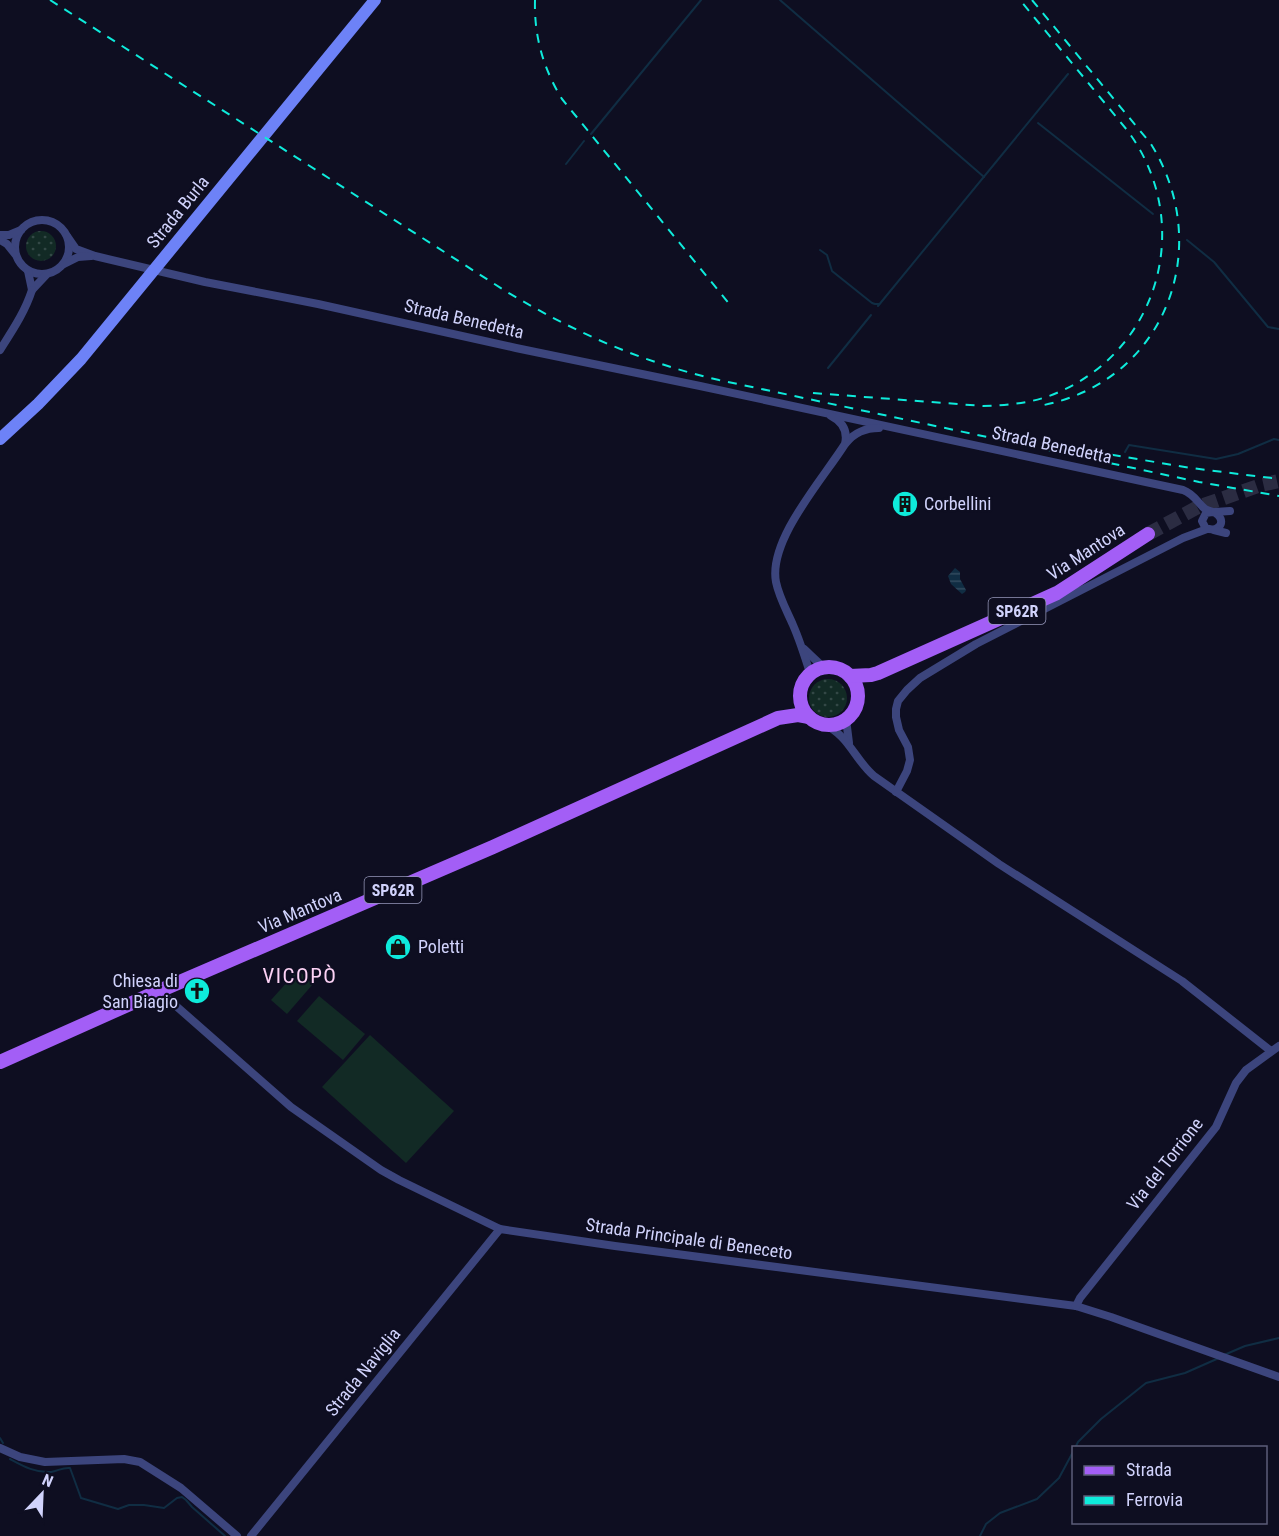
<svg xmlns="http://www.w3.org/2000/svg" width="1279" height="1536" font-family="'Roboto Condensed',sans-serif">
<defs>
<pattern id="grass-dots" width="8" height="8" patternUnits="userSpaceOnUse" patternTransform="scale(1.5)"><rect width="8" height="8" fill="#122a25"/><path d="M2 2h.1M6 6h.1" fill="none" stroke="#334846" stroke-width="1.8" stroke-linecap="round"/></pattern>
<pattern id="water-rules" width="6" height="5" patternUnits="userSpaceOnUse" patternTransform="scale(1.5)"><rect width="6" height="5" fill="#102d43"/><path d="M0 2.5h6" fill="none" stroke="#324b5f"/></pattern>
</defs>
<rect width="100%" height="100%" fill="#0e0e21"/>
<!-- grass -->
<g fill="url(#grass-dots)">
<circle cx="41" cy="246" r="15"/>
<circle cx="828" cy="698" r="19"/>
</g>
<!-- pitch -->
<g fill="#122a25">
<path d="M298 970 313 984 287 1014 271 1000Z"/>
<path d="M319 996 365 1034 343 1060 297 1021Z"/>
<path d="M370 1035 454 1111 406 1163 322 1087Z"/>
</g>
<!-- water -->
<path fill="url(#water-rules)" d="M955 568 960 572V579L966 590 965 592 962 594 951 584 948 576Z"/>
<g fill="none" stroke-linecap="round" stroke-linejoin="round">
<!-- stream -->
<g stroke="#102d43" stroke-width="2">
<path d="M780 0 984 177"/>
<path d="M1038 123 1153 214"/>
<path d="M591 134 701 0"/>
<path d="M566 164 584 141"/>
<path d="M1187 240 1214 262 1268 327 1279 329"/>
<path d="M820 250 827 255 832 271 872 303 875 304H879"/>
<path d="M878 306 1068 74"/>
<path d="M828 368 871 315"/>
<path d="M1125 452 1129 445 1216 459 1238 454 1274 439 1279 440"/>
<path d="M1224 1355 1245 1346 1279 1338"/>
<path d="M0 1438 3 1443"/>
<path d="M1075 1448 1078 1442 1101 1419 1146 1383 1185 1373 1219 1358"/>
<path d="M10 1459C23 1466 35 1473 51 1472 58 1471 63 1467 70 1468L81 1498 118 1509 129 1505H144L164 1508 177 1498 182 1497 186 1500 192 1507 225 1536"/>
<path d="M980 1536 986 1524 1000 1513 1037 1499 1059 1478 1074 1450"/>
</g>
<!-- primary-tunnel -->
<path stroke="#2b2c42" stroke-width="14" stroke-dasharray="14 7" stroke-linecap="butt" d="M1148 534 1198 507 1261 485 1279 481"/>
<!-- minor -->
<g stroke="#3c457d" stroke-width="8">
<circle cx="42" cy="247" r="27"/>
<path d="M0 235H9L21 230"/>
<path d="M67 236 76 249 95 256 205 282 318 304 516 348 700 386 1183 490C1194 494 1197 502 1205 509 1209 512 1215 511 1218 515 1227 524 1215 534 1205 527L1202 521 1206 513 1212 512"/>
<path d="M0 240 7 244 15 254"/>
<path d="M64 264 78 257 91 256"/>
<path d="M28 271 32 290 47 274"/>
<path d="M0 350C12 331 25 312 32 290"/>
<path d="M846 443C854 433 866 428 879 428"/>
<path d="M1215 512 1230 511"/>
<path d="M1214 530 1226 533"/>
<path d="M804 649 823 667"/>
<path d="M810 673C805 657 800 641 793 625 787 611 779 597 776 582 768 540 823 479 845 444 848 431 843 422 831 416"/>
<path d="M846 719 849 743"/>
<path d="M823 724C849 735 854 759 874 776L999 864 1182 981 1271 1051"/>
<path d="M896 792 907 771 910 760 908 747 899 730 896 717V709L898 701 907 690 920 678 976 644 1183 538 1207 529"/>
<path d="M159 991 291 1107 381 1170 399 1180 500 1229 615 1246 1076 1306 1111 1317 1279 1377"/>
<path d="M1076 1306 1080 1298 1216 1127 1236 1083 1246 1070 1279 1046"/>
<path d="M0 1448 20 1457 45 1462 124 1459 140 1462 181 1488 237 1536"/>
<path d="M251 1536 500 1229"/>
</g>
<!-- secondary -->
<path stroke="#6d82f7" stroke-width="12" d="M0 439 38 404 81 359 375 0"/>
<!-- primary -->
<g stroke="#a35ef6" stroke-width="14">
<circle cx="829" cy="696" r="29"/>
<path d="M850 676 871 675 878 673 1057 593 1148 534"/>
<path d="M0 1062 159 991 493 847 778 718 798 715 809 717"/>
</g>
<!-- rail -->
<g stroke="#0eebdb" stroke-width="2" stroke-dasharray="9 8" stroke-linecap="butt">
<path d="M50 0 507 292C576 333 641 362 719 380L1199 482 1279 496"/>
<path d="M535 0C534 36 543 68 562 99L731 306"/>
<path d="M1032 0 1151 144C1215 247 1166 380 1044 405"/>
<path d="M813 393 983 406C1010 405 1035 403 1059 392 1162 347 1194 219 1127 130L1020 0"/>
<path d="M1095 452 1191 468 1279 479"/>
</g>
</g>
<!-- icons -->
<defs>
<g id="building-disc" transform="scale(1.35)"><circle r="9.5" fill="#0eebdb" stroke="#0e0e21"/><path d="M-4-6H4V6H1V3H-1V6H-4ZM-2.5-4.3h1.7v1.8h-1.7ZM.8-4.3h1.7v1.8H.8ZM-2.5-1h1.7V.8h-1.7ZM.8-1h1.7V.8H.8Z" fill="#111"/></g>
<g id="shop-disc" transform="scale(1.35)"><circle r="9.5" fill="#0eebdb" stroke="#0e0e21"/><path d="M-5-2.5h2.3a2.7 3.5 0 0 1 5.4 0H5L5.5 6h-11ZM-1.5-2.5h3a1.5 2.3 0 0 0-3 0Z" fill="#111"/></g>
<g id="church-disc" transform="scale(1.35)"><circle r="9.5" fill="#0eebdb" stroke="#0e0e21"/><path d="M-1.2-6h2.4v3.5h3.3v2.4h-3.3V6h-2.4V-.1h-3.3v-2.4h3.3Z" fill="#111"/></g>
</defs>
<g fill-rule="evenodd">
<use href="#building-disc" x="905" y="504"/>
<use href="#shop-disc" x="398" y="947"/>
<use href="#church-disc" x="197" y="991"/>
</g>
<g text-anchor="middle" stroke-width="4.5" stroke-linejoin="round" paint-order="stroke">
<!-- shield labels -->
<g fill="#0e0e21" stroke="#9698ba" stroke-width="1.5">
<rect x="988.5" y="598" width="57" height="26" rx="4.5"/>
<rect x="364.5" y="877" width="57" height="26" rx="4.5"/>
</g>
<g font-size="16" font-weight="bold" fill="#d1d3fc">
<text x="1017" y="617">SP62R</text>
<text x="393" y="896">SP62R</text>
</g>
<!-- street labels -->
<g font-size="18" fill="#d1d3fc" stroke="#0e0e21">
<text transform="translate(178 212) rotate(-51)" y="6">Strada Burla</text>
<text transform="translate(464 319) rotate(13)" y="6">Strada Benedetta</text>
<text transform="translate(1052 445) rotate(12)" y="6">Strada Benedetta</text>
<text transform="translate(1086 552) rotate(-33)" y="6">Via Mantova</text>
<text transform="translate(300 911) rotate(-23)" y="6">Via Mantova</text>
<text transform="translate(1165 1164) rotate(-52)" y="6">Via del Torrione</text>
<text transform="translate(689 1239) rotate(8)" y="6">Strada Principale di Beneceto</text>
<text transform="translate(363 1372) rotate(-51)" y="6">Strada Naviglia</text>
</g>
<!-- poi labels -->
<g font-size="18" fill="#d1d3fc" stroke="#0e0e21" text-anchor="start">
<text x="924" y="510">Corbellini</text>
<text x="418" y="953">Poletti</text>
<text x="178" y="987" text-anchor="end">Chiesa di<tspan x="178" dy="21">San Biagio</tspan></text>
</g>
<!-- quarter labels -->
<g font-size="21" letter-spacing="1.5" fill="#fcd2f5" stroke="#0e0e21">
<text x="300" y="983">VICOPÒ</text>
</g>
</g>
<!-- legend -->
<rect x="1072" y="1446" width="195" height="78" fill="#0e0e21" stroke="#5c5d79" stroke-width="1.5"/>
<rect x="1084" y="1466" width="30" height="9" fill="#a35ef6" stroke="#5c5d79" stroke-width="1.5"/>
<text x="1126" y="1476" font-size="18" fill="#d1d3fc">Strada</text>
<rect x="1084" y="1496" width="30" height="9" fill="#0eebdb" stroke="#5c5d79" stroke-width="1.5"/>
<text x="1126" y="1506" font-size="18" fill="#d1d3fc">Ferrovia</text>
<!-- north arrow -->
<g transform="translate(42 1494) rotate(23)" stroke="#0e0e21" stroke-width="4.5" paint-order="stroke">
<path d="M0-4.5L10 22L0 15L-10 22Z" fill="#d1d3fc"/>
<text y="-9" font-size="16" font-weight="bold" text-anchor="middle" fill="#d1d3fc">N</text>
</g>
</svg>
